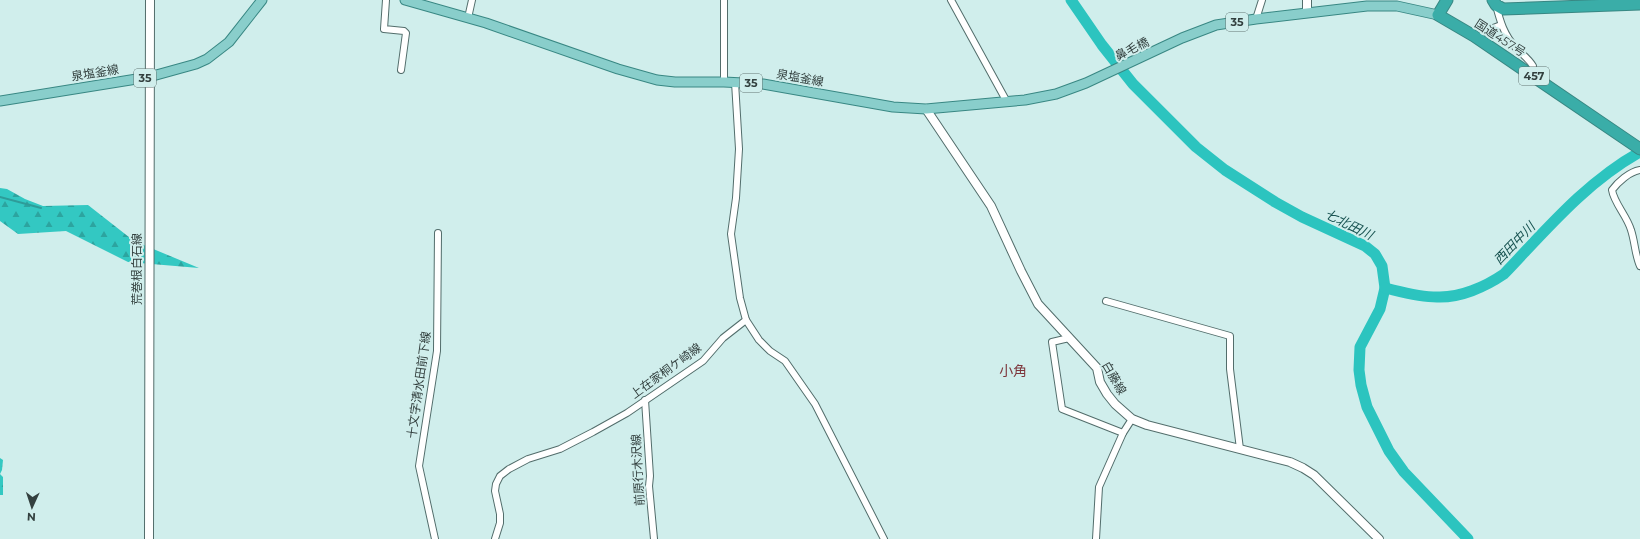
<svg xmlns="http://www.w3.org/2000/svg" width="1640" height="539" font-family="Montserrat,'Noto Sans JP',sans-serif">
<defs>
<pattern id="forest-firs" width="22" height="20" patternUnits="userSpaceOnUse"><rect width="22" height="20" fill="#33c8c2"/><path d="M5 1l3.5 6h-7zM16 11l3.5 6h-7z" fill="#2ca49f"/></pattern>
</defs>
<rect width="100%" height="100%" fill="#d0eeec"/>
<!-- forest -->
<g fill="url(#forest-firs)">
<path d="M0 188 7 189 25 199 43 206 88 205 134 241 199 268 128 262 66 231 18 234 0 221Z"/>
<path d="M0 458 3 460 2 470 0 474 3 477V495H0Z"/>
</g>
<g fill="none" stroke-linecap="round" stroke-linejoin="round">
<!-- stream -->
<path stroke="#2e9c99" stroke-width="2" d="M0 197 41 208"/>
<!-- river -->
<g stroke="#2cc4bf" stroke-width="11">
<path d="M1071 0 1102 45 1133 84 1196 147 1225 170 1275 202 1302 217 1365 246 1375 254 1382 266 1385 288 1380 309 1360 347 1359 370 1361 385 1367 407 1389 451 1404 472 1468 539"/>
<path d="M1385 288C1402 292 1419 297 1437 297 1460 298 1485 287 1504 274 1546 230 1586 182 1640 152"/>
</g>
<!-- street casing -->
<g stroke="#526d6b" stroke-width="8">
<g id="street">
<path d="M386 0 384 29 404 31 406 33 401 70"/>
<path d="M951 0 1007 102"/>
<path d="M1496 5C1500 21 1504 35 1516 48 1522 54 1529 59 1533 66L1531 74"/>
<path d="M468 18 472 0"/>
<path d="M1256 19 1262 0"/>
<path d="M1483 32 1501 25"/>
<path d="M724 82V0"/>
<path d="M1640 170C1629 172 1618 182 1612 190 1614 203 1627 216 1631 230 1635 242 1635 255 1640 266"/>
<path d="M1106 301 1230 336V369L1240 449"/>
<path d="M746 320 759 340 770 351 785 361 815 404 884 539"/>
<path d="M1069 338 1052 342 1062 409 1123 433"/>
<path d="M645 400 650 476 649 486 654 539"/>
<path d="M435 539 419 466 437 351 438 233"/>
<path d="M495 539 500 523V514L495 491 496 484 500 476 509 469 528 459 560 449 593 432 627 413 703 361 723 338 746 320 740 298 731 234 736 198 739 149 735 82"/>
<path d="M1096 539 1099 487 1123 433 1132 419"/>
</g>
</g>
<!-- secondary casing -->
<g stroke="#526d6b" stroke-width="10">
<g id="secondary">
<path d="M1307 0V13"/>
<path d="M926 109 991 206 1021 271 1038 304 1097 368 1100 382 1107 394 1115 404 1132 419 1147 425 1290 462 1303 468 1314 475 1379 539"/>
<path d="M149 539 150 0"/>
</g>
</g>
<!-- primary casing -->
<g stroke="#388783" stroke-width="11">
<g id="primary">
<path d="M405 0 486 23 618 69 657 80 675 82H724L763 84 893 107 926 109 1025 100 1056 94 1086 83 1182 38 1216 25 1256 19 1367 6H1397L1438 15"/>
<path d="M0 101 149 77 196 64 207 59 229 42 262 0"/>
</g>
</g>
<!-- highway casing -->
<g stroke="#388783" stroke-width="13">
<g id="highway">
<path d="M1447 0 1438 15 1474 36 1640 149"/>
<path d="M1493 0 1496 5 1503 9 1640 4"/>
</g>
</g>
<!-- street -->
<use href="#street" stroke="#fff" stroke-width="6"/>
<!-- secondary -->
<use href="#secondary" stroke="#fff" stroke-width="8"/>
<!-- primary -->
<use href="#primary" stroke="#89cecb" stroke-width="9"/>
<!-- highway -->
<use href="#highway" stroke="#3aada8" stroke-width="11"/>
</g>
<g text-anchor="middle" stroke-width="4" stroke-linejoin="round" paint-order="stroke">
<!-- shield labels -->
<g fill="#d0eeec" stroke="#627473" stroke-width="1">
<rect x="1226" y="13" width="22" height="18" rx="3"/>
<rect x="1519" y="67" width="30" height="18" rx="3"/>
<rect x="134" y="69" width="22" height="18" rx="3"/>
<rect x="740" y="74" width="22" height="18" rx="3"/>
</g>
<g font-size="11" font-weight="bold" fill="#33403f">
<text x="1237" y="26">35</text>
<text x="1534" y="80">457</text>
<text x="145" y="82">35</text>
<text x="751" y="87">35</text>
</g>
<!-- street labels -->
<g font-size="12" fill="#33403f" stroke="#d0eeec">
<text transform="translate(1500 38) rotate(33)" y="4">国道457号</text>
<text transform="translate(1132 49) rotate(-26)" y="4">鼻毛橋</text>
<text transform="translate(95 73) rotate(-9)" y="4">泉塩釜線</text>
<text transform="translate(800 78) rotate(10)" y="4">泉塩釜線</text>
<text transform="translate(137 269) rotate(-90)" y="4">荒巻根白石線</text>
<text transform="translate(666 371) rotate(-36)" y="4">上在家桐ケ崎線</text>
<text transform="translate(1114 378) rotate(60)" y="4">白藤線</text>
<text transform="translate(419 385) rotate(-82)" y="4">十文字清水田前下線</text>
<text transform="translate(638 470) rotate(-93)" y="4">前原行木沢線</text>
</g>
<!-- water labels -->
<g font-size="13" font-style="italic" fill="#185351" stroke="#d0eeec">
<text transform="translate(1349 224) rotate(26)" y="5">七北田川</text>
<text transform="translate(1514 243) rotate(-46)" y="5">西田中川</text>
</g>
<!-- quarter labels -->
<g font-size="14" fill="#7d353b" stroke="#d0eeec">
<text x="1013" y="376">小角</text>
</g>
</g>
<!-- north arrow -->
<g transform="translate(32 507) rotate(183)" stroke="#d0eeec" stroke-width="3" paint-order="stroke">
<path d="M0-3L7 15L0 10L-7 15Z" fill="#33403f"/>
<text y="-6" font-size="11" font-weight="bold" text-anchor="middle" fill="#33403f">N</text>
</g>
</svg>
